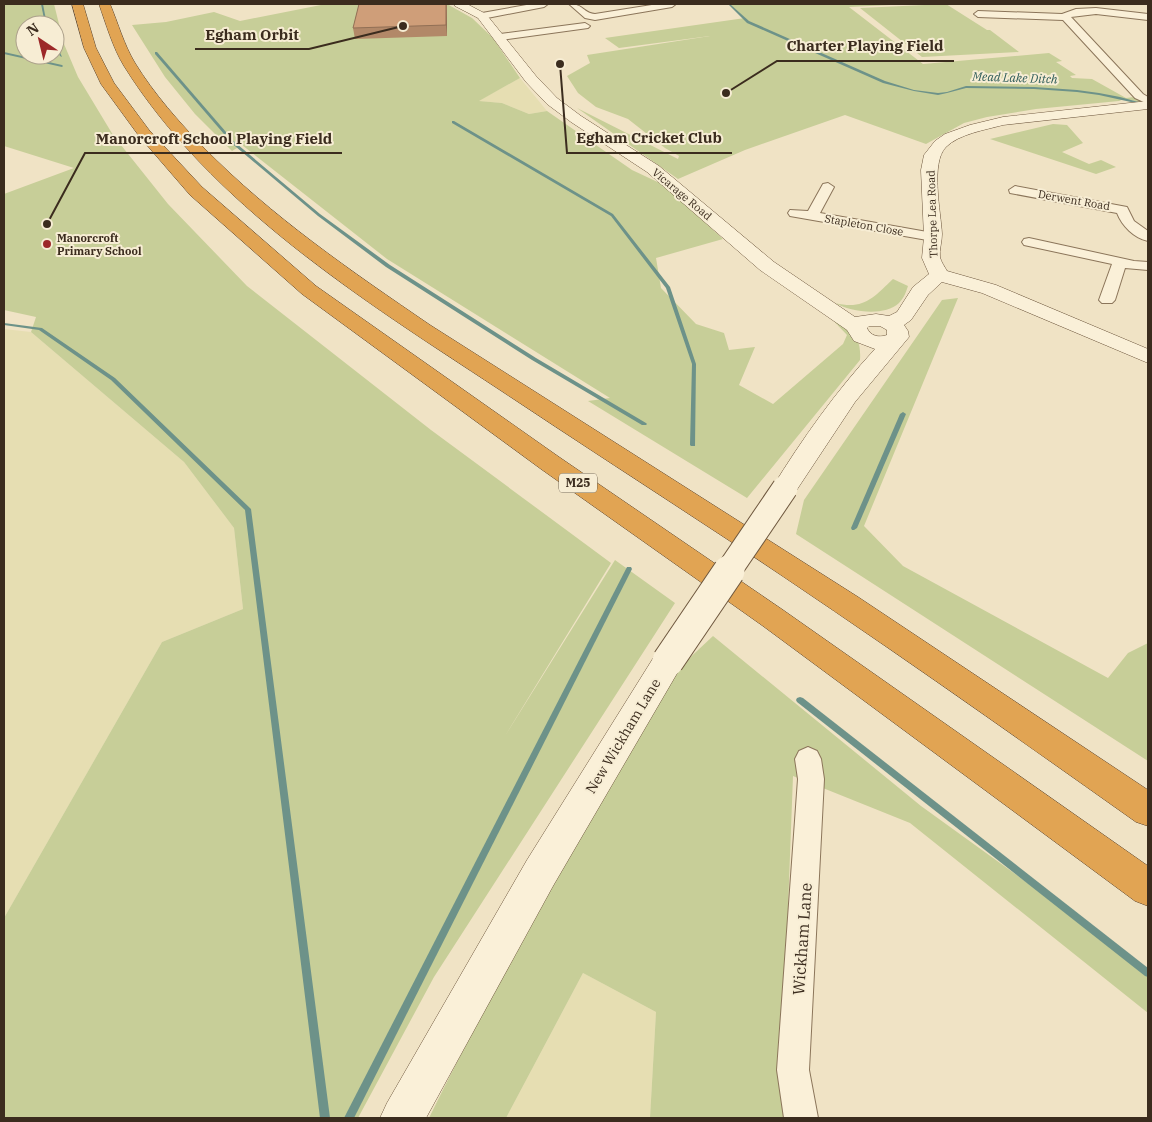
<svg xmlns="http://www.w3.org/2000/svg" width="1152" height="1122" font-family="'IBM Plex Serif',serif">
<rect width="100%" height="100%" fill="#f0e3c5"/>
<!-- farmland -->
<g fill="#e6deb2">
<path d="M520 78 547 111 529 114 502 103 478 101Z"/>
<path d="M4 329 31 332 184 462 234 528 243 609 162 642 4 918Z"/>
<path d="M583 973 656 1012 650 1118H506Z"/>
</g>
<!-- green -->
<g fill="#c7ce98" fill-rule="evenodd">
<path d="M4 4H54L64 44 78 77 113 135 168 204 247 286 431 430 611 563 505 736 615 560 675 603 434 977 358 1118H4V918L162 642 243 609 234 528 184 462 31 332 36 317 4 310V194L74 168 4 146ZM25 25H55V55H25Z"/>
<path d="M326 4H447L472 18 493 38 520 78 479 101 502 103 529 114 547 111 632 170 664 185 723 239 656 258 661 288 696 324 724 333 729 350 755 347 739 385 773 404 843 344 847 335 827 314C848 329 862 332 860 360L747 498 588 401 610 398 387 259 242 145 232 151 195 114 165 77 132 25 166 22 214 12 240 21Z"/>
<path d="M730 4H888L890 5 849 7 923 64 1049 53 1062 61 1056 62 1076 75 1070 76 1072 78 1092 79 1126 98 1134 97 1145 103 1124 99 1119 101 1036 109 987 117 964 123 926 144 845 115 745 150 678 179 577 108 678 159 679 156 665 148 628 119 596 107 578 93 567 76 590 63 587 55 710 36 619 48 605 38 745 18Z"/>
<path d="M946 4 987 30H990L1019 52 922 57 860 8Z"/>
<path d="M1053 124 1067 125 1083 143 1062 152 1089 164 1101 160 1116 167 1096 174 990 139Z"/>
<path d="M893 279 908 286C906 292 904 298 899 303 884 317 851 312 835 303 864 310 873 298 893 279Z"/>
<path d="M958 298 864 526 903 566 1108 678 1128 653 1148 643V761L796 534 804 500 942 300Z"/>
<path d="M713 636 921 806 1148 970V1013L910 823 793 776 782 1067 786 1118H650L656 1012 583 973 506 1118H429C505 963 594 815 681 666Z"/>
</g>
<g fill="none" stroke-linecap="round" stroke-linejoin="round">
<!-- stream -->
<g fill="#6d9289" fill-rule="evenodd">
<path d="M41 4H43L47 25 45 24Z"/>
<path d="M728 4H730L749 21 885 81 914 90 938 93 947 92 966 86 1034 87 1077 90 1099 93 1120 97 1142 103 1140 104 1099 95 1077 92 1034 89 966 88 947 93 938 95 914 91 883 83 747 23Z"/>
<path d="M55 42 56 43 62 57 60 56 55 46Z"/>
<path d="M4 52 62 65 63 66 62 67 4 54Z"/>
<path d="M155 52H157L226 132V134H224L155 54Z"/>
<path d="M452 121H454L613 214 670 287 696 364 695 446H691L690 445 692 364 666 288 611 216 452 123Z"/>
<path d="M229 139H231L320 214 390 265 536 358 646 423 647 424 646 425H642L532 360 386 267 318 216 229 141Z"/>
<path d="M4 323 42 328 115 378 251 509 330 1118H320L245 510 111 380 39 330 4 325Z"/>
<path d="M903 412 906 414 857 528 854 530H852L851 528 900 414Z"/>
<path d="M627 567H631L632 569 354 1118H344Z"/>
<path d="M800 697 803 698 1148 968V977L1145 976 797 702 796 700 797 698Z"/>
</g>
<!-- street casing -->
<g stroke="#8b755a" stroke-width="2">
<g id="street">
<path d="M532 4H548L544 7 482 19 477 16 482 13Z"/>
<path d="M569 4C584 4 583 13 595 14L658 4H676L672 7 595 20 585 18Z"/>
<path d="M1096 8 1148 14V20L1096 14 1071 17 1143 94 1148 97V104L1135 98 1063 20 978 17 974 14 978 11 1062 14 1076 9Z"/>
<path d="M585 23 590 26 588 28 500 40 495 37 500 34Z"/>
<path d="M828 183 834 187 820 213 933 233 940 237 933 241 790 216 788 213 790 210 808 211 823 184Z"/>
<path d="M1015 186 1127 207 1134 221 1148 231V241C1134 238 1122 226 1117 213L1010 193 1009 190Z"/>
<path d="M1029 238 1134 261 1148 262V270L1125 268 1115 300 1112 303H1102L1099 300 1112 264 1024 245 1022 242 1024 239Z"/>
<path d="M808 747 817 751 821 759 824 779 809 1070 818 1118H784L777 1070 798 779 795 759 799 751Z"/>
</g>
</g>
<!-- secondary casing -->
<g stroke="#6d563d" stroke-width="1">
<g id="secondary">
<path d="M454 4H467L486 14 536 76 557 98 581 116 659 166 774 262 855 317 876 314 889 316 897 312 913 287 929 274 922 258 924 237 921 170 924 155 935 141 945 134 970 125 1003 117 1148 101V109L1003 125C985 130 959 134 946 147 930 163 941 213 942 234 942 242 939 250 940 257 941 262 945 267 947 271L996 285 1148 349V363L982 293 942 282 928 295 911 320 904 325 908 331 909 337 855 402 794 494 785 497 776 494 772 488C802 439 837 390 875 349L854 341 847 330 760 270 647 172 571 122 547 104 526 82 478 18 455 6ZM869 326H880L887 330V335C879 338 870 336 867 328Z"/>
<path d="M668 649 679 652 683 661 679 670 553 886 426 1118H380L387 1103 527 860 657 652Z"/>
</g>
</g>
<!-- highway casing -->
<g stroke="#59432e" stroke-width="1">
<g id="highway">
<path d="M72 4H83L96 48 114 83 149 130 202 187 316 286 559 457 783 610 1148 866V906L1135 901 763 626 541 469 302 294 190 195 139 136 101 84 84 48Z"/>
<path d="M99 4H110C118 23 124 45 135 63 154 94 179 122 204 148 272 217 351 271 430 325L858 597 1148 790V826L1136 822C1002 727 869 633 733 543 654 491 575 440 497 388 363 300 210 204 124 66 113 48 106 24 99 4Z"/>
</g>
</g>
<!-- street -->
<use href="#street" fill="#faf0d8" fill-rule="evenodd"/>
<!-- secondary -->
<use href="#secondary" fill="#faf0d8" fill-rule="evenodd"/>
<!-- highway -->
<use href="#highway" fill="#e1a453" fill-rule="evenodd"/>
<!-- secondary-bridge-far1 casing -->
<g stroke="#6d563d" stroke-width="27" stroke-linecap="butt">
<path id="secondary-bridge-far1" d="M728 572 785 488"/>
</g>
<!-- secondary-bridge casing -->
<g stroke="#6d563d" stroke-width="33" stroke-linecap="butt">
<path id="secondary-bridge" d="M668 661 729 571"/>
</g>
<!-- secondary-bridge-far1 -->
<use href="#secondary-bridge-far1" stroke="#faf0d8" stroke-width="25"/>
<!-- secondary-bridge -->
<use href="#secondary-bridge" stroke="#faf0d8" stroke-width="31"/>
</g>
<!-- wall -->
<path fill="#b28868" d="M447 4V36L355 39 353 28Z"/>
<!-- shaded-wall -->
<path fill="#916f55" d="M447 4V36L446 25Z"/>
<!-- building -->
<path fill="#cf9e79" stroke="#916f55" d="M359 4H446V25L353 28Z"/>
<!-- markers -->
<circle fill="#9c2828" stroke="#f7edd4" stroke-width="2" cx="47" cy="244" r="5"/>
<g text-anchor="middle" stroke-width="4" stroke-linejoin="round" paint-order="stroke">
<!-- far-street labels -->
<g font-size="11" fill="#3b2c1e" stroke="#f7edd4">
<text transform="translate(682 194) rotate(40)" y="4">Vicarage Road</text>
<text transform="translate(1074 200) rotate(10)" y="4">Derwent Road</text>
<text transform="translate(932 214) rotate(-92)" y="4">Thorpe Lea Road</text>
<text transform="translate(864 225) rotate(10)" y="4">Stapleton Close</text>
</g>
<!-- far-poi labels -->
<g font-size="11" font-weight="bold" fill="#3b2c1e" stroke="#f7edd4" text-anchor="start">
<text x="57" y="242">Manorcroft<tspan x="57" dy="13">Primary School</tspan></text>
</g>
<!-- far-water labels -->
<g font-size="12" font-style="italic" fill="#2d5b58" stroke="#f7edd4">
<text transform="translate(1015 78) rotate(2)" y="4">Mead Lake Ditch</text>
</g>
<!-- shield labels -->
<rect fill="#f7edd4" stroke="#736655" stroke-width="1" x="559" y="473.5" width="38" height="19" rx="4"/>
<g font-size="12" font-weight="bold" fill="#3b2c1e">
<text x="578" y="487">M25</text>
</g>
<!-- street labels -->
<g font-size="14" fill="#3b2c1e" stroke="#f7edd4">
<text transform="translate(623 736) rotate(-59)" y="5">New Wickham Lane</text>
</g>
<!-- near-street labels -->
<g font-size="16" fill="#3b2c1e" stroke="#f7edd4">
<text transform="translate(802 939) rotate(-86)" y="6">Wickham Lane</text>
</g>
</g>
<!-- callouts -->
<path fill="none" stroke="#3b2c1e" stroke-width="2" d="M403 26L309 49H195M726 93L777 61H954M560 64L567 153H732M47 224L85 153H342"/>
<g fill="#3b2c1e" stroke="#f7edd4" stroke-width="2">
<circle cx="403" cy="26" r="5"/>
<circle cx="726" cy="93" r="5"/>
<circle cx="560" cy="64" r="5"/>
<circle cx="47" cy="224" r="5"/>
</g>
<g font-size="15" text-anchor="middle" font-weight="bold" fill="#3b2c1e" stroke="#f7edd4" stroke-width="4" stroke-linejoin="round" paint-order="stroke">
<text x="252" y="40">Egham Orbit</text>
<text x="865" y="51">Charter Playing Field</text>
<text x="649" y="143">Egham Cricket Club</text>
<text x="214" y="144">Manorcroft School Playing Field</text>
</g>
<!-- border -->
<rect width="1152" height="1122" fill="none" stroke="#3b2c1e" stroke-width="10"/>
<!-- north arrow -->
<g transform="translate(40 40) rotate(325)"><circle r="24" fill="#f7edd4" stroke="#aca08b"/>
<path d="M0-4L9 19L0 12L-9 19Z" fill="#9c2828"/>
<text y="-8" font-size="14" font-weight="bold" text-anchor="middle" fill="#3b2c1e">N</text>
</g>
</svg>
